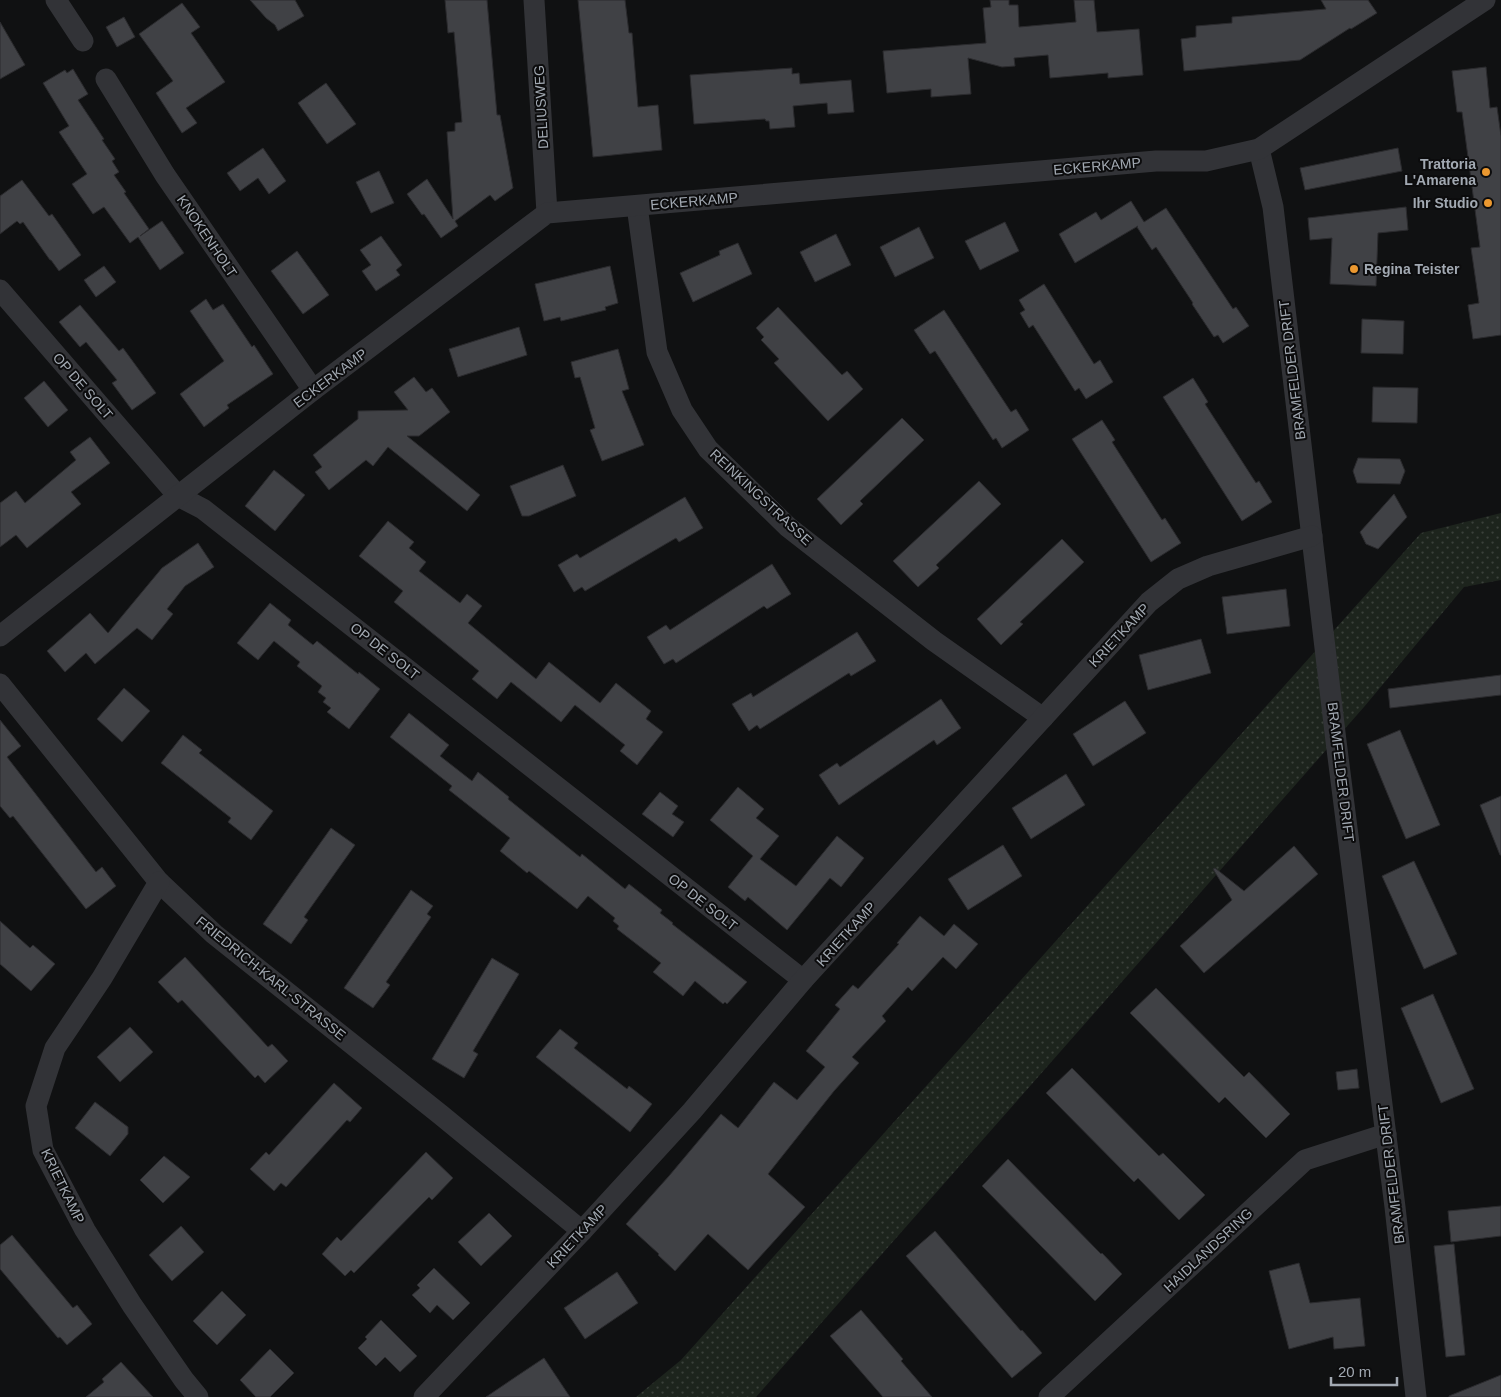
<svg xmlns="http://www.w3.org/2000/svg" width="1501" height="1397" font-family="Arial,sans-serif">
<defs>
<pattern id="park-dots" width="8" height="8" patternUnits="userSpaceOnUse" patternTransform="scale(1.25)"><rect width="8" height="8" fill="#1d241d"/><path d="M2 2h.1M6 6h.1" fill="none" stroke="#3b413b" stroke-width="1.8" stroke-linecap="round"/></pattern>
</defs>
<rect width="100%" height="100%" fill="#101112"/>
<!-- park -->
<path fill="url(#park-dots)" d="M1501 513V580L1464 587 1364 707 756 1397H636L681 1360 1421 533Z"/>
<!-- building -->
<g fill="#404145" stroke="#2b2b2e">
<path d="M250 0H295L304 16 278 31 275 25 266 18Z"/>
<path d="M445 0H487L497 115H500L513 188 495 201 490 195 455 221 458 226 441 238 424 214 422 215 407 194 427 179 453 219 447 132 455 131V123L462 122 454 32 448 33Z"/>
<path d="M578 0H625L629 33H632L638 107 658 105 662 150 593 157Z"/>
<path d="M990 0H1009V5H1018L1019 27 1076 22 1074 0H1094L1097 32 1139 29 1143 75 1108 78V73L1050 78 1048 55 1014 58 1015 66 1002 67 968 58 971 94 931 97V89L887 93 883 51 986 43 983 8 991 7Z"/>
<path d="M1321 0H1368L1377 13 1351 29 1350 28 1300 60 1184 71 1181 39 1196 37V26L1232 23V17L1326 9Z"/>
<path d="M182 3 200 27 191 33 225 82 186 108 197 123 182 133 156 93 173 81 139 34Z"/>
<path d="M124 17 135 37 117 47 106 27Z"/>
<path d="M0 22 25 65 0 79Z"/>
<path d="M1486 67 1490 108 1497 107 1501 136V335L1473 339 1468 305 1479 303 1471 248 1480 247 1462 112H1457L1452 71Z"/>
<path d="M792 68V74L799 73 800 84 851 80 854 112 828 114 827 103 793 106 795 127 770 129 769 121H766L765 119 694 124 690 75Z"/>
<path d="M73 69 88 94 78 100 104 139 102 140 115 159 112 161 119 172 114 175 126 192 124 193 149 229 140 236 162 221 184 253 160 270 138 237 130 243 104 207 93 214 72 184 87 174 59 132 69 126 43 83 65 70 67 73Z"/>
<path d="M326 83 356 124 327 144 298 103Z"/>
<path d="M263 148 286 181 269 194 258 178 240 191 227 173Z"/>
<path d="M1398 148 1402 171 1305 190 1300 168Z"/>
<path d="M379 171 394 203 371 213 356 182Z"/>
<path d="M22 180 49 216 52 214 81 255 59 271 51 260H50L23 222 20 224 17 221 0 234V196Z"/>
<path d="M1131 201 1144 222 1166 208 1233 309 1236 307 1249 326 1223 343 1218 335 1214 337 1192 304 1193 303 1156 247 1152 250 1137 227 1138 226 1075 263 1059 234 1096 212 1101 220Z"/>
<path d="M1406 207 1408 230 1378 233 1376 286 1330 284 1332 238 1310 240 1308 218Z"/>
<path d="M1005 222 1019 251 980 270 965 241Z"/>
<path d="M919 227 934 258 895 277 880 247Z"/>
<path d="M836 234 851 265 815 282 800 252Z"/>
<path d="M381 236 402 265 396 270 400 275 376 291 362 271 371 265 360 250Z"/>
<path d="M738 243 752 274 693 302 680 273 720 255 719 251Z"/>
<path d="M297 251 329 295 303 314 271 271Z"/>
<path d="M104 266 116 282 96 297 84 280Z"/>
<path d="M610 266 618 303 605 307 606 310 561 321 560 317 544 321 535 284Z"/>
<path d="M1044 284 1094 364 1100 360 1113 382 1086 399 1079 388 1075 391 1033 325 1029 328 1020 313 1025 310 1019 300Z"/>
<path d="M206 299 213 310 223 304 252 347 254 345 273 374 227 405 229 408 204 427 180 394 224 361 190 311Z"/>
<path d="M80 305 119 351 123 348 156 393 132 410 112 383 117 380 86 342 80 347 59 322Z"/>
<path d="M778 307 842 375 847 371 863 389 828 421 774 363 779 359 761 340 764 337 756 328Z"/>
<path d="M944 310 1011 412 1016 409 1029 430 1002 448 996 438 993 440 935 351 930 354 914 330Z"/>
<path d="M1362 319 1404 321 1403 354 1361 353Z"/>
<path d="M519 327 527 355 458 377 449 349Z"/>
<path d="M618 349 629 389 622 391 644 445 602 461 590 430 595 428 580 377 575 378 571 362Z"/>
<path d="M414 377 426 392 432 388 450 412 419 436H407L480 495 467 511 388 447 373 466 366 460 329 490 315 472 322 467 313 455 358 419V411L408 410 394 392Z"/>
<path d="M1193 378 1208 402 1205 404 1256 483 1259 481 1272 502 1242 521 1163 397Z"/>
<path d="M44 381 68 410 48 427 24 398Z"/>
<path d="M1373 387 1418 388 1417 423 1372 422Z"/>
<path d="M902 418 924 440 860 501 863 504 841 525 817 499Z"/>
<path d="M1102 420 1115 440 1112 442 1126 464 1162 520 1165 518 1181 543 1151 562 1072 439Z"/>
<path d="M90 437 110 463 71 492 81 504 27 548 16 535 0 547V503L16 491 25 503 76 460 70 452Z"/>
<path d="M1358 458 1400 459 1405 471 1400 484 1357 483 1353 471Z"/>
<path d="M563 465 576 496 529 516H522L510 486Z"/>
<path d="M274 470 305 495 275 531 245 506Z"/>
<path d="M979 481 1001 504 936 565 939 568 918 587 893 561Z"/>
<path d="M1394 494 1407 517 1378 549 1366 544 1360 532Z"/>
<path d="M685 497 703 528 679 542 676 538 585 591 582 587 574 592 558 565 577 554 580 558Z"/>
<path d="M388 521 414 542 409 548 426 562 419 571 460 603 467 594 482 606 468 623 536 679 549 662 600 703 616 683 651 711 646 719 663 732 637 765 620 751 625 745 575 705 561 722 511 682 497 699 472 679 479 671 394 602 403 591 359 556Z"/>
<path d="M1062 539 1084 562 1020 622 1023 624 1001 645 977 619Z"/>
<path d="M198 543 214 567 185 586 167 609 173 614 152 640 137 628 95 664 86 653 65 672 47 651 90 613 108 633 162 568Z"/>
<path d="M772 564 791 594 767 609 764 606 676 663 673 659 664 664 647 637 666 625 670 630Z"/>
<path d="M1286 589 1290 626 1227 634 1222 597Z"/>
<path d="M270 603 291 620 288 625 313 645 317 641 358 674 359 672 380 689 349 729 327 712 331 708 323 702 326 698 318 692 322 686 297 666 300 662 274 641 258 660 237 643Z"/>
<path d="M857 632 876 661 851 676 849 673 760 729 757 725 749 731 732 704 751 693 753 697Z"/>
<path d="M1201 639 1211 673 1148 690 1139 655Z"/>
<path d="M1501 675V695L1390 708 1388 689Z"/>
<path d="M124 688 150 711 122 742 97 719Z"/>
<path d="M941 699 961 728 937 745 934 740 839 805 819 775 837 763 840 767Z"/>
<path d="M1125 701 1146 733 1093 766 1073 734Z"/>
<path d="M409 713 449 745 440 756 472 781 478 772 509 797 508 799 580 857 582 854 625 889 629 884 662 910 660 913 673 923 672 924 747 982 727 1004 725 1002 723 1004 695 981 683 996 653 972 661 963 617 929 619 926 613 921 615 918 588 896 577 909 529 871 527 873 500 851 510 838 449 790 452 786 390 737Z"/>
<path d="M0 720 21 746 7 757 96 872 102 867 116 886 86 909 13 816 10 818 0 806Z"/>
<path d="M1400 730 1440 825 1406 839 1367 744Z"/>
<path d="M183 735 202 750 199 753 273 811 251 840 228 822 231 818 161 763Z"/>
<path d="M1066 774 1085 805 1031 839 1012 808Z"/>
<path d="M738 787 764 809 756 818 779 836 760 859 796 886 837 836 864 858 841 887 830 878 787 930 748 897 745 901 728 887 753 856 710 820Z"/>
<path d="M660 792 678 806 672 814 684 822 673 837 642 814Z"/>
<path d="M1501 796V855H1500L1480 805Z"/>
<path d="M331 828 355 845 304 917 308 920 291 944 263 924Z"/>
<path d="M1003 845 1022 876 968 910 948 879Z"/>
<path d="M1294 846 1318 874 1204 973 1180 946 1232 900 1213 869 1215 868 1244 891Z"/>
<path d="M1414 861 1457 954 1424 969 1382 876Z"/>
<path d="M411 890 433 906 427 914 431 917 386 982 390 985 373 1008 344 988Z"/>
<path d="M920 916 944 936 954 924 978 944 956 969 943 957 912 991 908 987 882 1016 886 1021 852 1057 859 1063 834 1091 768 1174 805 1207 748 1270 708 1234 675 1271 658 1255 659 1254 626 1224 669 1176 721 1114 738 1128 774 1082 797 1100 825 1067 806 1051 840 1009 835 1005 853 985 858 989 899 944 897 943Z"/>
<path d="M0 921 30 948 33 945 55 964 31 991 0 964Z"/>
<path d="M185 957 268 1047 272 1044 288 1061 265 1083 258 1075 255 1078 182 1000 178 1003 158 982Z"/>
<path d="M492 958 519 974 473 1051 478 1054 464 1078 432 1059Z"/>
<path d="M1156 988 1244 1077 1249 1072 1290 1114 1266 1138 1225 1097 1219 1103 1130 1013Z"/>
<path d="M1433 994 1474 1089 1441 1103 1401 1008Z"/>
<path d="M130 1027 153 1052 120 1082 97 1057Z"/>
<path d="M560 1029 578 1043 574 1048 627 1089 629 1086 652 1104 630 1132 536 1057Z"/>
<path d="M1072 1068 1159 1156 1163 1153 1205 1195 1179 1220 1138 1178 1134 1182 1046 1093Z"/>
<path d="M1357 1069 1359 1088 1338 1090 1336 1072Z"/>
<path d="M334 1083 362 1108 350 1122 347 1120 286 1187 281 1183 274 1191 250 1169 266 1152 269 1155Z"/>
<path d="M95 1102 128 1127V1134L110 1156 75 1128Z"/>
<path d="M426 1152 453 1178 432 1200 429 1197 354 1273 351 1270 345 1276 322 1254 337 1237 341 1241Z"/>
<path d="M164 1156 190 1177 163 1203 140 1180Z"/>
<path d="M1008 1159 1101 1254 1102 1253 1122 1274 1095 1301 982 1186Z"/>
<path d="M1501 1206V1236L1451 1242 1448 1211Z"/>
<path d="M489 1213 512 1236 481 1266 458 1242Z"/>
<path d="M181 1226 204 1252 172 1281 149 1255Z"/>
<path d="M935 1231 1021 1331 1022 1330 1042 1353 1012 1378 906 1256Z"/>
<path d="M12 1235 73 1308 77 1305 92 1324 67 1345 60 1337 58 1338 0 1269V1245Z"/>
<path d="M1454 1244 1465 1355 1446 1357 1434 1246Z"/>
<path d="M1299 1263 1310 1303 1360 1298 1365 1346 1334 1349 1333 1337 1289 1349 1269 1271Z"/>
<path d="M434 1268 470 1303 453 1320 437 1305 430 1313 412 1295 420 1288 417 1285Z"/>
<path d="M617 1272 638 1303 585 1339 564 1308Z"/>
<path d="M222 1291 246 1315 217 1345 193 1321Z"/>
<path d="M861 1310 903 1359 901 1361 932 1397H883L830 1336Z"/>
<path d="M381 1320 417 1356 400 1372 385 1357 376 1366 358 1348 367 1339 365 1337Z"/>
<path d="M270 1349 294 1373 270 1397H256L240 1380Z"/>
<path d="M544 1358 570 1397H486L517 1376Z"/>
<path d="M121 1362 153 1397H86L104 1382 102 1379Z"/>
<path d="M1501 1375V1397H1449V1396Z"/>
</g>
<g fill="none" stroke-linecap="round" stroke-linejoin="round">
<!-- street -->
<g stroke="#323337" stroke-width="21">
<path d="M56 0 83 41"/>
<path d="M534 0 547 213"/>
<path d="M106 79 165 175 313 390"/>
<path d="M1259 149 1273 207 1336 741 1395 1207 1416 1397"/>
<path d="M637 206 657 352 682 410 708 449 788 527 934 641 1043 718"/>
<path d="M0 290 178 496 203 509 803 980"/>
<path d="M0 636 313 390 547 213 1156 161H1206L1259 149 1485 0"/>
<path d="M0 684 159 882 214 934 441 1115 582 1231"/>
<path d="M159 882 102 978 55 1048 36 1106 43 1150 85 1230 132 1305 184 1380 198 1397"/>
<path d="M424 1397 582 1231 692 1111 803 980 1149 602 1178 579 1208 566 1312 536"/>
<path d="M1049 1397 1305 1160 1386 1134"/>
</g>
</g>
<!-- markers -->
<g fill="#eb9830" stroke="#0c0c0d" stroke-width="2">
<circle cx="1486" cy="172" r="5"/>
<circle cx="1488" cy="203" r="5"/>
<circle cx="1354" cy="269" r="5"/>
</g>
<g text-anchor="middle" stroke-width="4" stroke-linejoin="round" paint-order="stroke">
<!-- street labels -->
<g font-size="14" fill="#a2a9b2" stroke="#0c0c0d">
<text transform="translate(541 107) rotate(-93)" y="5">DELIUSWEG</text>
<text transform="translate(1097 166) rotate(-5)" y="5">ECKERKAMP</text>
<text transform="translate(694 201) rotate(-5)" y="5">ECKERKAMP</text>
<text transform="translate(207 236) rotate(56)" y="5">KNOKENHOLT</text>
<text transform="translate(1292 370) rotate(-97)" y="5">BRAMFELDER DRIFT</text>
<text transform="translate(330 378) rotate(-37)" y="5">ECKERKAMP</text>
<text transform="translate(83 386) rotate(49)" y="5">OP DE SOLT</text>
<text transform="translate(761 497) rotate(43)" y="5">REINKINGSTRASSE</text>
<text transform="translate(1119 635) rotate(-47)" y="5">KRIETKAMP</text>
<text transform="translate(385 651) rotate(38)" y="5">OP DE SOLT</text>
<text transform="translate(1341 772) rotate(83)" y="5">BRAMFELDER DRIFT</text>
<text transform="translate(703 902) rotate(38)" y="5">OP DE SOLT</text>
<text transform="translate(846 934) rotate(-48)" y="5">KRIETKAMP</text>
<text transform="translate(271 978) rotate(39)" y="5">FRIEDRICH-KARL-STRASSE</text>
<text transform="translate(1391 1174) rotate(-97)" y="5">BRAMFELDER DRIFT</text>
<text transform="translate(63 1186) rotate(64)" y="5">KRIETKAMP</text>
<text transform="translate(577 1236) rotate(-47)" y="5">KRIETKAMP</text>
<text transform="translate(1208 1250) rotate(-43)" y="5">HAIDLANDSRING</text>
</g>
<!-- poi labels -->
<g font-size="14" font-weight="bold" fill="#a2a9b2" stroke="#0c0c0d" text-anchor="end">
<text x="1476" y="169">Trattoria<tspan x="1476" dy="16">L'Amarena</tspan></text>
<text x="1478" y="208">Ihr Studio</text>
<text x="1364" y="274" text-anchor="start">Regina Teister</text>
</g>
</g>
<!-- scale -->
<path d="M1331 1377v8h66v-8" fill="none" stroke="#a2a9b2" stroke-width="2.5"/>
<text x="1338" y="1377" font-size="15" fill="#a2a9b2" stroke="#0c0c0d" stroke-width="4" paint-order="stroke">20 m</text>
</svg>
